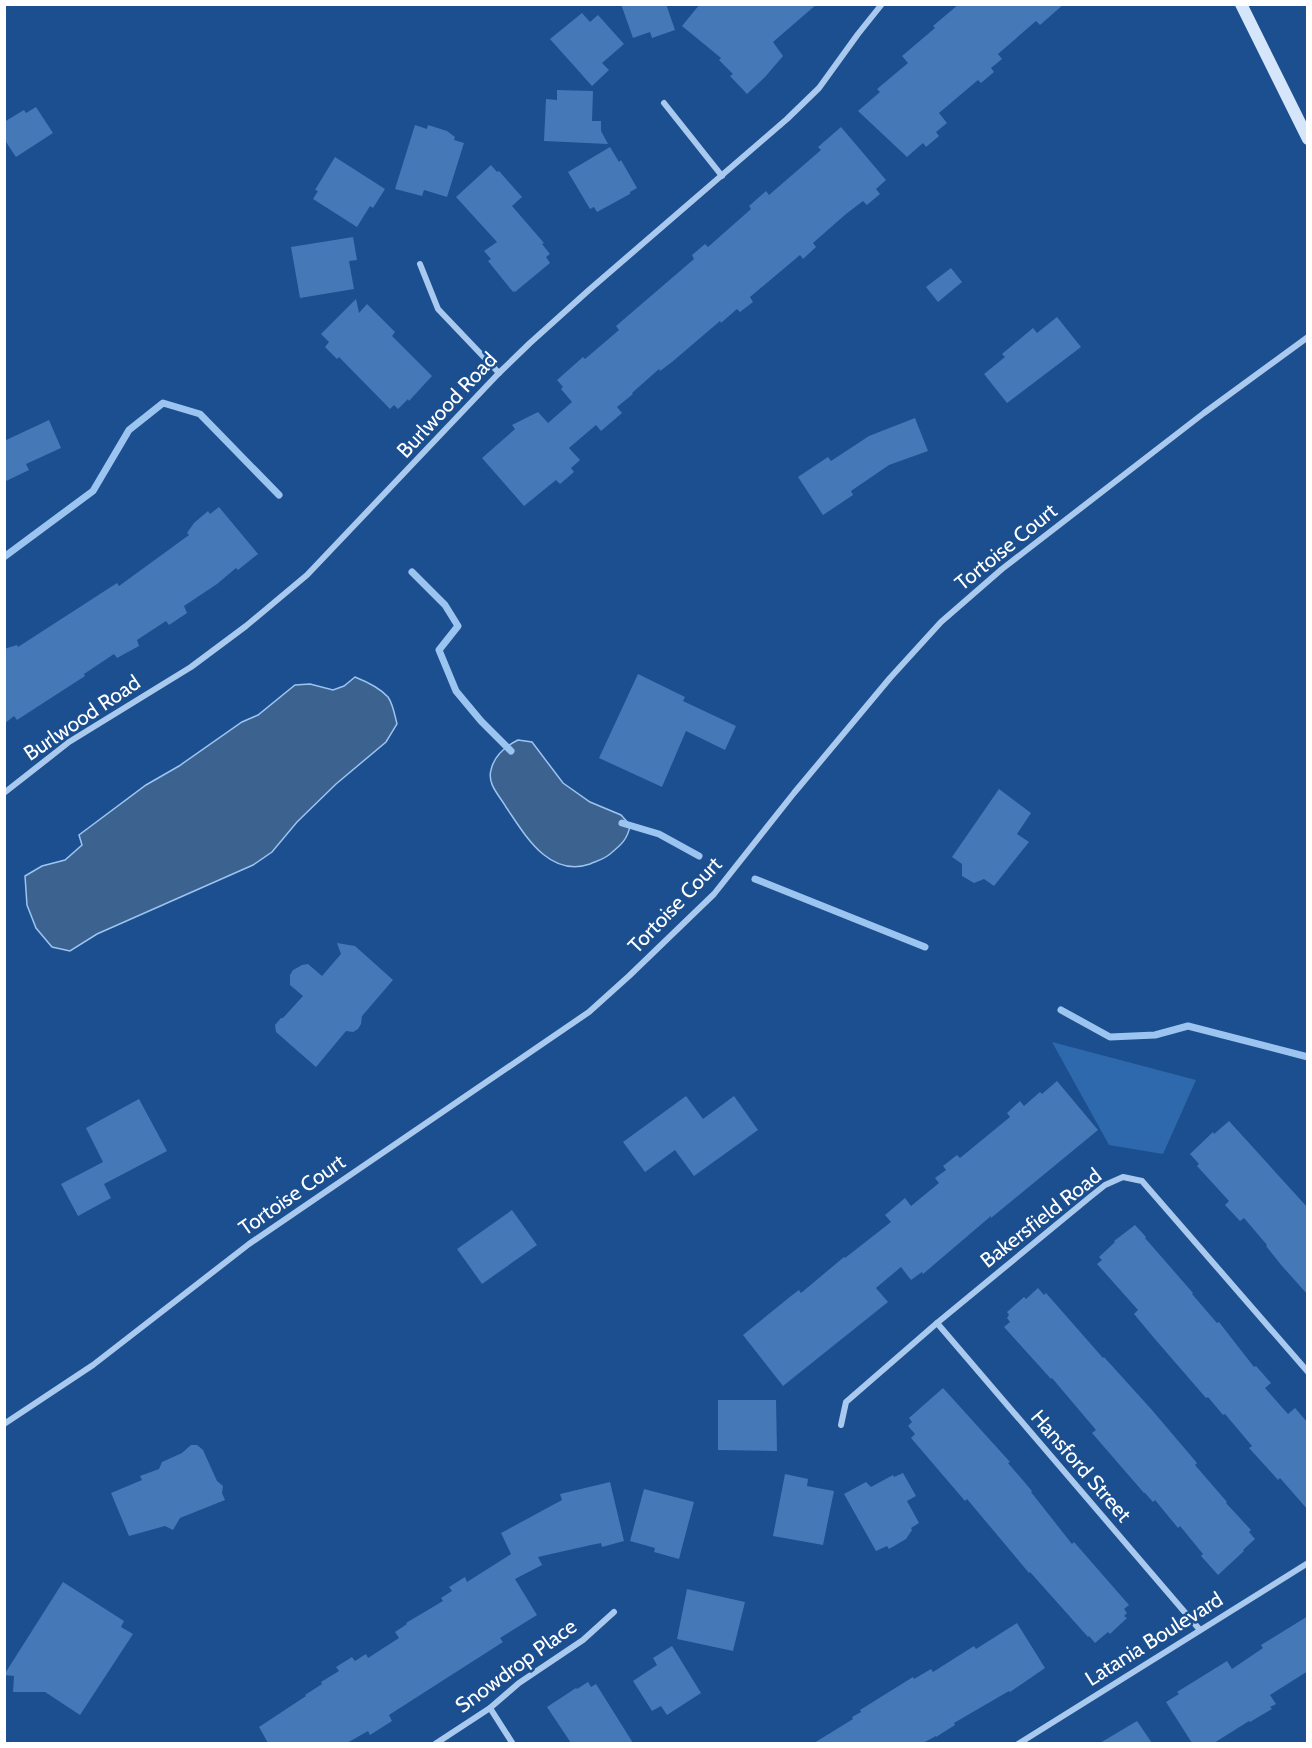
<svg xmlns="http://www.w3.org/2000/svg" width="1312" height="1748" font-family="Cabin,sans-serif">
<rect width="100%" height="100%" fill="#1b4f8f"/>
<!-- green -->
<path fill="#2e69ad" d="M1052 1042 1196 1080 1163 1154 1109 1145Z"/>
<!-- water -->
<g fill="#3c6290" stroke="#9cc4f0" stroke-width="1.5">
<path d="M355 677C365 681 380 688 388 697 393 704 395 716 397 724L386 742 336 784 297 822 272 852 253 865 97 934 70 951 52 947 36 928 27 905 25 876 42 866 65 860 82 845 79 835 146 785 179 766 242 722 258 715 295 685 310 684 333 690 344 686Z"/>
<path d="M518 740 532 742 563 783 590 802 621 815 630 825C628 839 621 845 610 854 604 859 597 861 590 864 549 878 525 835 506 807 499 795 487 784 491 770 494 756 506 746 518 740Z"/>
</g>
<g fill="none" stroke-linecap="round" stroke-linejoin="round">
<!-- stream -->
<g stroke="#9cc4f0" stroke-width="7">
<path d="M4 557 93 491 129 430 163 403 200 414 279 495"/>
<path d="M412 572 445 605 458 626 439 650 456 691 481 721 511 751"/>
<path d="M622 823 659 834 699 856"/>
<path d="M755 879 925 947"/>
<path d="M1061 1010 1110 1037 1155 1035 1188 1026 1308 1057"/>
</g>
</g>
<!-- building -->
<g fill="#4478b7">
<path d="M621 4H666L675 30 652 38 650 32 633 38Z"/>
<path d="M700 4H817L773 42 783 56 765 77 747 94 730 76 733 74 719 60 721 58 682 26Z"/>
<path d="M959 4H1064L1040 25 1036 21 998 54 1002 59 991 68 994 72 981 83 978 80 939 113 947 123 936 132 939 136 926 147 923 143 907 157 858 111 880 92 877 89 908 63 902 56 935 28 933 26Z"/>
<path d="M582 13 590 22 598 15 624 44 602 63 609 70 592 86 550 39Z"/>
<path d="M557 90 593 91 592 121H601V131L608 144 544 141 546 99 557 100Z"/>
<path d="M36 107 53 133 16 157 4 139V122L24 110 26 113Z"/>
<path d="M415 125 427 129 428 125 447 131 455 137 454 140 464 143 447 197 424 190 422 196 395 189Z"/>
<path d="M841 127 886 180 876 189 880 194 867 205 863 201 846 214 813 243 816 247 803 259 800 255 750 297 753 302 740 312 737 309 721 323 720 321 672 362 660 371 659 369 632 393 633 394 617 407 622 413 601 431 596 425 569 448 580 460 571 468 574 472 560 484 556 480 524 506 482 458 515 429 512 425 538 412 548 423 572 402 561 389 563 387 557 380 583 357 585 359 619 330 616 326 694 259 692 255 705 244 708 247 751 209 749 206 766 191 769 195 821 150 818 147Z"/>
<path d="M610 147 619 162 621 160 637 188 630 192V194L597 212 594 207 590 209 568 172Z"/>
<path d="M335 157 385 189 373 208 370 206 357 227 313 199 318 191 315 190Z"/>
<path d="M491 165 497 172 499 171 522 197 512 206 544 243 542 244 550 254 546 257 550 263 515 292 514 291 513 292 488 261 491 259 484 251 497 242 456 197Z"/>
<path d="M353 237 357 260 349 261 354 289 300 298 291 247Z"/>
<path d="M951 268 962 282 938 302 926 287Z"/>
<path d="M356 299 359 313 367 304 395 332 392 336 432 376 409 401 408 399 398 409 394 405 390 409 339 357 337 359 325 347 329 342 321 334Z"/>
<path d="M1057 317 1081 347 1007 403 984 374 1005 357 1002 354 1033 328 1037 333Z"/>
<path d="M915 418 928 451 889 465 851 491 853 495 823 515 798 477 828 457 831 461 869 436Z"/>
<path d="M49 420 61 448 26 464 29 470 4 482V441Z"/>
<path d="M219 507 258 554 238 570 236 568 217 584 184 606 187 613 169 625 166 621 137 640 139 646 117 658 114 654 84 674 85 676 17 720 14 716 4 724V649L17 645 18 647 117 583 119 586 189 535 187 533 194 523 208 511 210 514Z"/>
<path d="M638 674 685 697 683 701 736 726 725 750 686 731 662 787 599 758Z"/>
<path d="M999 789 1031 813 1017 834 1029 842 994 886 984 879 974 883 962 876V864L952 857Z"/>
<path d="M337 943 355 946 393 980 362 1016 361 1024 358 1029 353 1032 346 1031 316 1067 276 1032 275 1025 281 1018H283L303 996 290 985V975L293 970 302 965 308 964 322 976 341 954Z"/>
<path d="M1057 1081 1098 1130 991 1218V1216L923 1274 922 1272 911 1280 901 1267 876 1288 888 1302 783 1386 743 1335 791 1296 799 1290 801 1293 844 1257 845 1258 891 1222 885 1215 905 1198 911 1206 939 1183 935 1178 946 1170 943 1166 957 1155 960 1158 1010 1117 1007 1113 1020 1101 1024 1106 1040 1092 1042 1094Z"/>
<path d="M686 1096 703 1119 734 1096 758 1130 694 1176 675 1150 645 1172 623 1142Z"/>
<path d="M139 1099 167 1151 104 1184 111 1198 78 1216 61 1184 103 1162 86 1128Z"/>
<path d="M1229 1121 1308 1208V1295L1282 1266 1266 1246 1267 1245 1244 1218 1240 1221 1225 1205 1229 1201 1197 1166 1199 1164 1190 1154 1213 1132 1214 1134Z"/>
<path d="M512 1210 537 1245 482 1284 457 1249Z"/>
<path d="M1135 1225 1146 1237 1145 1238 1193 1293 1192 1294 1217 1323 1219 1322 1254 1367 1256 1366 1271 1383 1265 1388 1288 1414 1295 1408 1308 1423V1510L1280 1478 1278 1480 1270 1471 1249 1448 1252 1446 1225 1414 1223 1415 1208 1397 1206 1398 1154 1338 1134 1314 1138 1310 1097 1264 1102 1260 1099 1257 1115 1242 1114 1241Z"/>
<path d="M1038 1288 1044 1295 1046 1293 1103 1358 1104 1357 1152 1410 1197 1463 1195 1465 1227 1502 1226 1503 1251 1530 1249 1532 1255 1539 1243 1550 1244 1551 1218 1575 1201 1556 1203 1554 1180 1526 1178 1528 1155 1500 1153 1502 1145 1493H1144L1092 1433 1096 1430 1052 1378 1051 1379 1004 1327 1010 1322 1007 1318 1009 1315 1007 1312 1024 1297 1026 1299Z"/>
<path d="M943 1388 1010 1462 1008 1463 1032 1491 1031 1492 1072 1544 1074 1542 1129 1605 1124 1609 1127 1613 1124 1616 1127 1618 1110 1634 1108 1632 1095 1643 1089 1636 1088 1637 1030 1572 1029 1573 967 1499 965 1501 911 1438 915 1434 908 1426 912 1422 909 1418Z"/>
<path d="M718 1400H776L777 1451 718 1450Z"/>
<path d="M191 1445H197L203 1450 217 1481 223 1486 222 1493 225 1500 180 1518 173 1530 165 1526 129 1536 111 1493 142 1480 140 1476 159 1469 162 1462 182 1453Z"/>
<path d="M903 1473 916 1496 907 1501 919 1523 911 1528 912 1530 906 1539 889 1549 887 1546 876 1551 844 1494 866 1482 871 1487 893 1475 894 1477Z"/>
<path d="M785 1474 808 1479 807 1486 834 1491 823 1545 773 1536Z"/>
<path d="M610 1482 624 1541 602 1547 601 1543 591 1545 538 1557 542 1565 515 1579 537 1615 500 1638 503 1642 389 1715 392 1721 370 1735 368 1731 347 1743H268L259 1727 306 1696 305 1695 322 1684 321 1682 339 1671 336 1667 352 1657 355 1661 366 1654 368 1658 399 1638 395 1632 407 1624 406 1623 443 1601 441 1598 452 1591 449 1587 465 1577 467 1582 511 1554 501 1533 562 1500 560 1494Z"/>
<path d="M644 1489 694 1502 679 1559 654 1552 655 1548 630 1541Z"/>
<path d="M63 1582 124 1621 121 1627 133 1634 80 1715 45 1692H13L14 1676 4 1675Z"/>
<path d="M687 1589 745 1602 733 1651 677 1639Z"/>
<path d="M1308 1616V1671L1270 1695 1276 1704 1270 1707 1272 1709 1250 1722 1249 1721 1214 1743H1192L1166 1702 1179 1694 1177 1692 1227 1661 1232 1669 1263 1648 1261 1645Z"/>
<path d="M1017 1623 1045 1668 1010 1692 1009 1691 954 1723 955 1725 936 1737V1736L923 1743H814L853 1719 852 1717 861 1712 860 1710 913 1677 914 1679 931 1669 933 1672 974 1646 976 1649Z"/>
<path d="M672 1646 701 1693 667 1715 661 1706 652 1711 633 1681 657 1665 653 1658Z"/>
<path d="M588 1682 591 1687 596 1684 633 1743H571L547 1707 576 1688 577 1689Z"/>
<path d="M1137 1721 1152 1743H1100Z"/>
</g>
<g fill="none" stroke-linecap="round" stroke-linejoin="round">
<!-- street -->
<g stroke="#a9c9ee" stroke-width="6">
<path d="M664 103 722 176"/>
<path d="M420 264 438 309 499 373"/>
<path d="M4 793 69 742 191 667 246 626 307 575 499 373 530 343 589 290 787 119 819 88 858 34 882 4"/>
<path d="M937 1323 1200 1630"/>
<path d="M4 1424 93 1365 249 1244 589 1012 629 976 714 894 794 793 890 678 941 622 1002 569 1204 413 1308 337"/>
<path d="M841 1425 846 1402 937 1323 1090 1197 1105 1185 1123 1177 1142 1181 1308 1372"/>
<path d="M490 1708 513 1744"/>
<path d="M435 1744 490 1708 519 1683 583 1640 614 1612"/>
<path d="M1018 1744 1308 1563"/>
</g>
<!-- secondary -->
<path stroke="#d6e6fa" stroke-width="12" d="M1241 4 1308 139"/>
</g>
<g text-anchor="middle" stroke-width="5" stroke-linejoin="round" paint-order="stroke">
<!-- street labels -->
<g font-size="21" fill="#fff" stroke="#1b4f8f">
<text transform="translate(447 405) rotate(-47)" y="7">Burlwood Road</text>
<text transform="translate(1006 547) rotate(-39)" y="7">Tortoise Court</text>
<text transform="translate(82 718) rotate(-34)" y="7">Burlwood Road</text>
<text transform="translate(675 905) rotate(-46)" y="7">Tortoise Court</text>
<text transform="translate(292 1195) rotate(-35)" y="7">Tortoise Court</text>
<text transform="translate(1041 1218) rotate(-38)" y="7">Bakersfield Road</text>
<text transform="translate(1081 1466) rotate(49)" y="7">Hansford Street</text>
<text transform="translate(1154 1639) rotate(-32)" y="7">Latania Boulevard</text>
<text transform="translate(516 1666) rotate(-36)" y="7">Snowdrop Place</text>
</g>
</g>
<!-- border -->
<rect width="1312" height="1748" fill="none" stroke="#ffffff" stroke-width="12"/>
</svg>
